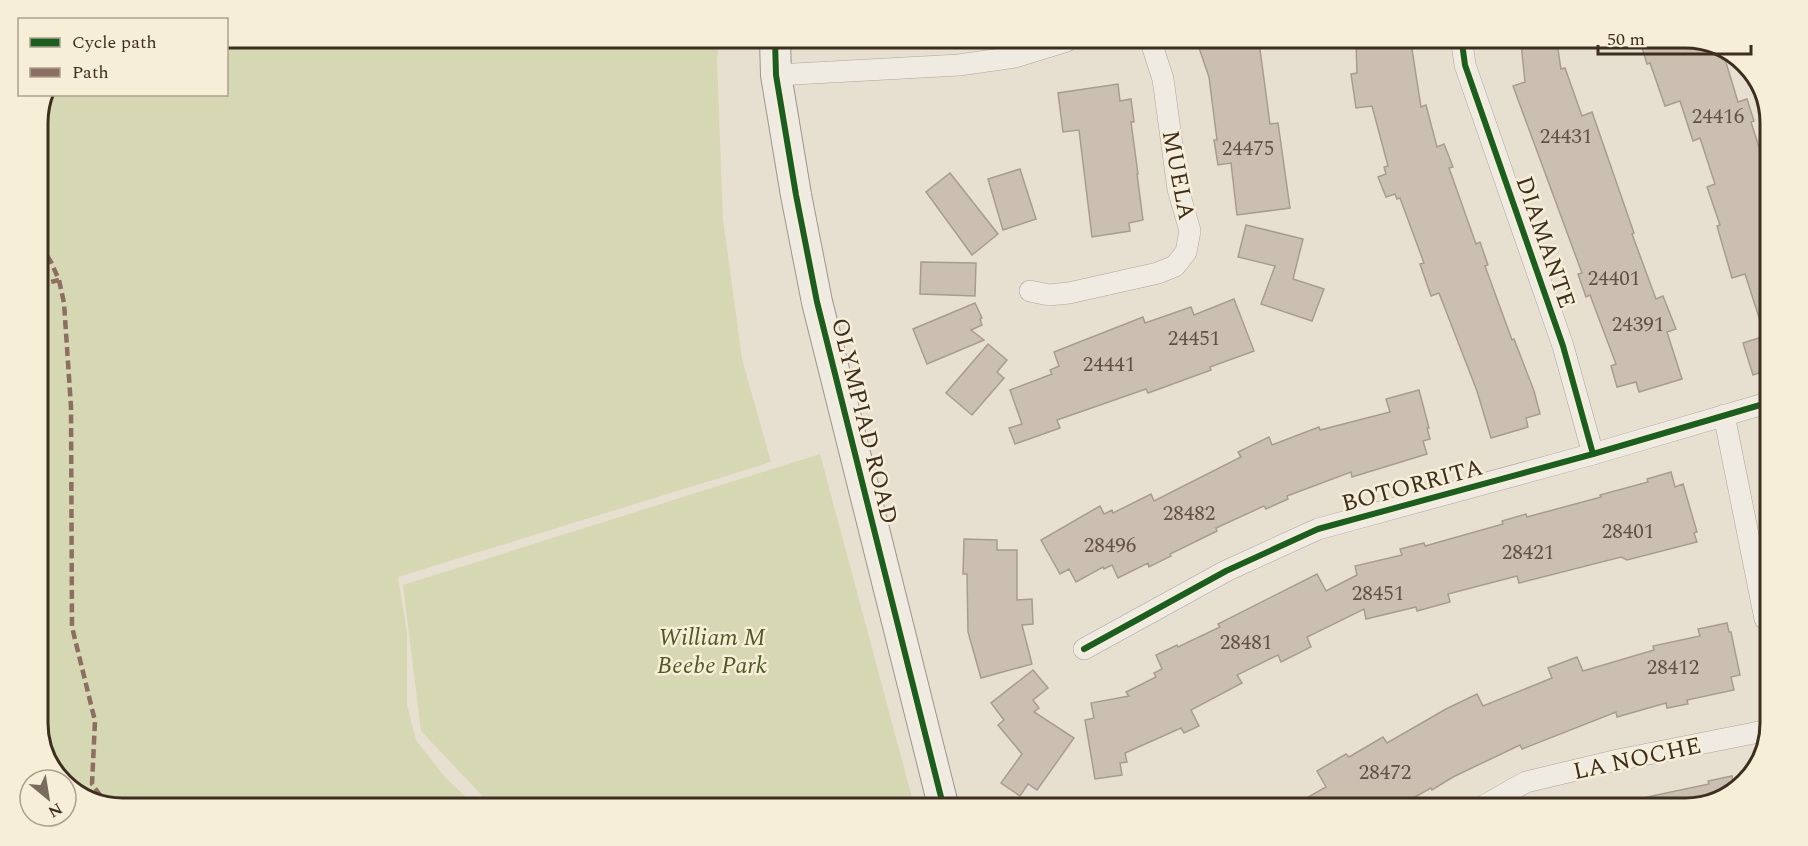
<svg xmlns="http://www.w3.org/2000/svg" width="1808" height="846" font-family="Spectral,serif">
<rect width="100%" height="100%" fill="#e7e0d1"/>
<!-- green -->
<g fill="#d6d7b3">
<path d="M227 38 719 40 717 61 723 219 742 359 771 462 398 577 407 633V705L416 740 444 776 472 803 90 802 66 782V780L52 771 38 729V118L48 95 226 94Z"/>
<path d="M820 454 914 805 490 804 421 731 403 585Z"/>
</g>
<!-- building -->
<g fill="#cbbfb2" stroke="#a89c90" stroke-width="1.5">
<path d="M1197 42H1259L1270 124 1278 123 1290 208 1237 215 1231 163 1218 165 1214 140H1217L1209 77Z"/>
<path d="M1356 43H1411L1421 107 1426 105 1437 147 1444 144 1453 167 1449 168 1476 244 1480 242 1488 265 1485 266 1512 340 1514 339 1534 391 1540 414 1526 418 1528 427 1491 438 1477 391 1439 293 1431 296 1420 264 1424 263 1400 198 1397 199 1395 194 1386 197 1378 177 1386 174 1384 167 1388 166 1372 106 1356 108 1351 74 1357 73Z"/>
<path d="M1521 43H1557L1561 69 1565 68 1582 116 1592 112 1634 233 1632 234 1656 299 1663 296 1676 329 1667 332 1682 379 1639 392 1636 382 1617 387 1611 366 1616 364 1590 295 1586 297 1578 274 1582 273 1513 86 1525 82Z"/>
<path d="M1641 44H1718L1721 46 1738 102 1747 99 1754 121 1751 122 1765 166 1770 164 1768 370 1753 375 1743 343 1765 336 1745 274 1732 278 1717 226 1720 225 1707 187 1715 184 1700 138 1693 141 1680 101 1665 106 1650 63 1647 64Z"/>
<path d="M1118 84 1120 101 1131 99 1134 122H1131L1138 174H1137L1143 220 1129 223 1130 231 1092 237 1079 130 1063 132 1058 93Z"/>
<path d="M1020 169 1036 219 1003 230 988 179Z"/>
<path d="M950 173 998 234 972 255 926 192Z"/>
<path d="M1246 225 1303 239 1293 279 1324 289 1312 321 1261 304 1275 266 1238 257Z"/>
<path d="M921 262 976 263 975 296 920 294Z"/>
<path d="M1234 299 1254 351 1210 367 1211 370 1148 393 1146 389 1057 420 1060 428 1015 444 1009 428 1022 424 1010 390 1052 374 1050 370 1059 366 1054 352 1143 317 1145 323 1191 307 1194 315Z"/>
<path d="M975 303 982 318 980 319 982 325 971 330 984 340 927 364 913 329Z"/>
<path d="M988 344 1007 360 997 372 1004 378 972 415 946 393Z"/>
<path d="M1419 390 1429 428H1427L1430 439 1423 441 1427 454 1352 477 1351 472 1287 496 1288 499 1266 509 1264 506 1216 528 1217 531 1170 554 1171 556 1149 567 1148 563 1118 578 1112 565 1104 569 1103 567 1076 582 1069 569 1060 574 1041 540 1100 506 1104 514 1112 510 1113 513 1151 494 1154 501 1241 457 1238 452 1269 437 1272 445 1319 427 1320 430 1390 412 1386 399Z"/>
<path d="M1671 472 1675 487 1683 484 1697 532 1694 533 1697 542 1627 560 1621 557 1519 583 1517 576 1448 594 1450 602 1417 611 1416 607 1366 619 1364 609 1307 637 1311 647 1281 662 1278 655 1237 675 1242 683 1191 710 1199 726 1184 733 1181 728 1125 753 1127 762 1120 763 1122 775 1095 779 1085 720 1094 718 1091 703 1129 696 1126 692 1156 677 1154 673 1162 669 1156 655 1177 645 1178 647 1220 627 1218 624 1317 574 1326 591 1357 575 1355 566 1402 555 1400 549 1424 543 1425 546 1503 524 1502 521 1526 514 1527 517 1601 497 1600 495 1648 482 1647 479Z"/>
<path d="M964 539 997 540V550H1017V600L1032 599 1033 624 1022 625 1032 664 981 678 968 632 967 574H963Z"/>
<path d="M1727 623 1729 632H1731L1740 675 1731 677 1734 690 1687 700 1688 704 1667 708 1666 703 1617 717 1616 712 1522 749 1520 745 1453 777 1432 790 1431 788 1397 807H1291L1326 787 1317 771 1346 754 1349 757 1383 737 1387 743 1446 709 1477 694 1483 706 1552 678 1548 668 1577 657 1583 671 1654 650 1653 646 1700 636 1698 629Z"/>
<path d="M1033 670 1048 688 1033 700 1039 708 1034 712 1074 738 1037 790 1028 784 1020 796 1001 783 1022 754 998 725 1004 720 991 703Z"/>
<path d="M1732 776 1735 791 1733 794 1685 808H1629L1628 801 1709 784 1708 781Z"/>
</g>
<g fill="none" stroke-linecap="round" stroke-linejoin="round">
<!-- street casing -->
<g stroke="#ada599" stroke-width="22">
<g id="street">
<path d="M1462 43 1465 65 1563 346 1593 454"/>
<path d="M776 75 959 65 1015 57 1067 41"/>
<path d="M1030 291 1049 295 1069 293 1158 273 1175 266 1186 252 1190 231 1178 189 1163 79 1151 42"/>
<path d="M1724 415 1765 619"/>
<path d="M1084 649 1226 571 1318 529 1593 454 1767 403"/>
<path d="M1480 808 1526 782 1618 760 1764 731"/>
</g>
</g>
<!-- secondary casing -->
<g stroke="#9c958a" stroke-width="32">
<path id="secondary" d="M775 40 776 75 796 195 817 302 943 805"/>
</g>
<!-- street -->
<use href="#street" stroke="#efebe3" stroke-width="21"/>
<!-- secondary -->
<use href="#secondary" stroke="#efebe3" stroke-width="30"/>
<!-- quiet -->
<g stroke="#8d6e63" stroke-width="4.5" stroke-dasharray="9 4.5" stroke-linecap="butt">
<path d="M38 248H42L51 262 59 280 64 303 71 407 72 627 95 721 92 784 105 802"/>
<path d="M38 285 59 280"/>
</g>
<!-- cycleway casing -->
<g stroke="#f7eed8" stroke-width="10">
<g id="cycleway">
<path d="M775 40 776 75 796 195 817 302 943 805"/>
<path d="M1462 43 1465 65 1563 346 1593 454"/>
<path d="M1084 649 1226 571 1318 529 1593 454 1767 403"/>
</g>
</g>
<!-- cycleway -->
<use href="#cycleway" stroke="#1b5e20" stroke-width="6"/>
</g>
<g text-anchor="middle" stroke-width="5" stroke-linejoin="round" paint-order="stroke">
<!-- number labels -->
<g font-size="21" fill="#605244">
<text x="1718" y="123">24416</text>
<text x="1566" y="143">24431</text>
<text x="1248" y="155">24475</text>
<text x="1614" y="285">24401</text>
<text x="1638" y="331">24391</text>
<text x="1194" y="345">24451</text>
<text x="1109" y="371">24441</text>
<text x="1189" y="520">28482</text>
<text x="1628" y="538">28401</text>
<text x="1110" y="552">28496</text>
<text x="1528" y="559">28421</text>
<text x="1378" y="600">28451</text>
<text x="1246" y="649">28481</text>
<text x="1673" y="674">28412</text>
<text x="1385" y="779">28472</text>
</g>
<!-- street labels -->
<g font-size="24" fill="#3d2e20" stroke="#f7eed8">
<text transform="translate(1179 175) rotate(79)" y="8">MUELA</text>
<text transform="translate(1546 242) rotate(71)" y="8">DIAMANTE</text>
<text transform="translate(865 421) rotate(76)" y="8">OLYMPIAD ROAD</text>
<text transform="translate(1412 485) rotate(-15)" y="8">BOTORRITA</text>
<text transform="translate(1637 758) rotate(-12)" y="8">LA NOCHE</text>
</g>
<!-- park labels -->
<g font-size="24" font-style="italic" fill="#4d5a26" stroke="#f7eed8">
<text x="712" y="645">William M<tspan x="712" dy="28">Beebe Park</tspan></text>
</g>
</g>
<!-- crop -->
<path d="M0 0H1808V846H0ZM123 48H1685A75 75 0 0 1 1760 123V723A75 75 0 0 1 1685 798H123A75 75 0 0 1 48 723V123A75 75 0 0 1 123 48Z" fill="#f7eed8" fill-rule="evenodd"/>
<path fill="none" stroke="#3d2e20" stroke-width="3" d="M123 48H1685A75 75 0 0 1 1760 123V723A75 75 0 0 1 1685 798H123A75 75 0 0 1 48 723V123A75 75 0 0 1 123 48Z"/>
<!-- legend -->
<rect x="18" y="18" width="210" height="78" fill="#f7eed8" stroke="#ada18e" stroke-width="1.5"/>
<rect x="30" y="38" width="30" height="9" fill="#1b5e20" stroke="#ada18e" stroke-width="1.5"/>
<text x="72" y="48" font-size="18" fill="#3d2e20">Cycle path</text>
<rect x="30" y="68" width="30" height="9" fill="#8d6e63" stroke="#ada18e" stroke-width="1.5"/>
<text x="72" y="78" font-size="18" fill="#3d2e20">Path</text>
<!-- north arrow -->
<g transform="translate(48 798) rotate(150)"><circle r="28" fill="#f7eed8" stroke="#ada18e" stroke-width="1.5"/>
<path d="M0-4.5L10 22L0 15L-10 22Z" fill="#786c5e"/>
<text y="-9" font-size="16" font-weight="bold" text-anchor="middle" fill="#3d2e20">N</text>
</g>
<!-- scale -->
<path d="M1598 45v9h153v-9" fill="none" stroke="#3d2e20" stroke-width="3"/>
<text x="1607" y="45" font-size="18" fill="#3d2e20" stroke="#f7eed8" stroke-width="4.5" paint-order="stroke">50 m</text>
</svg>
